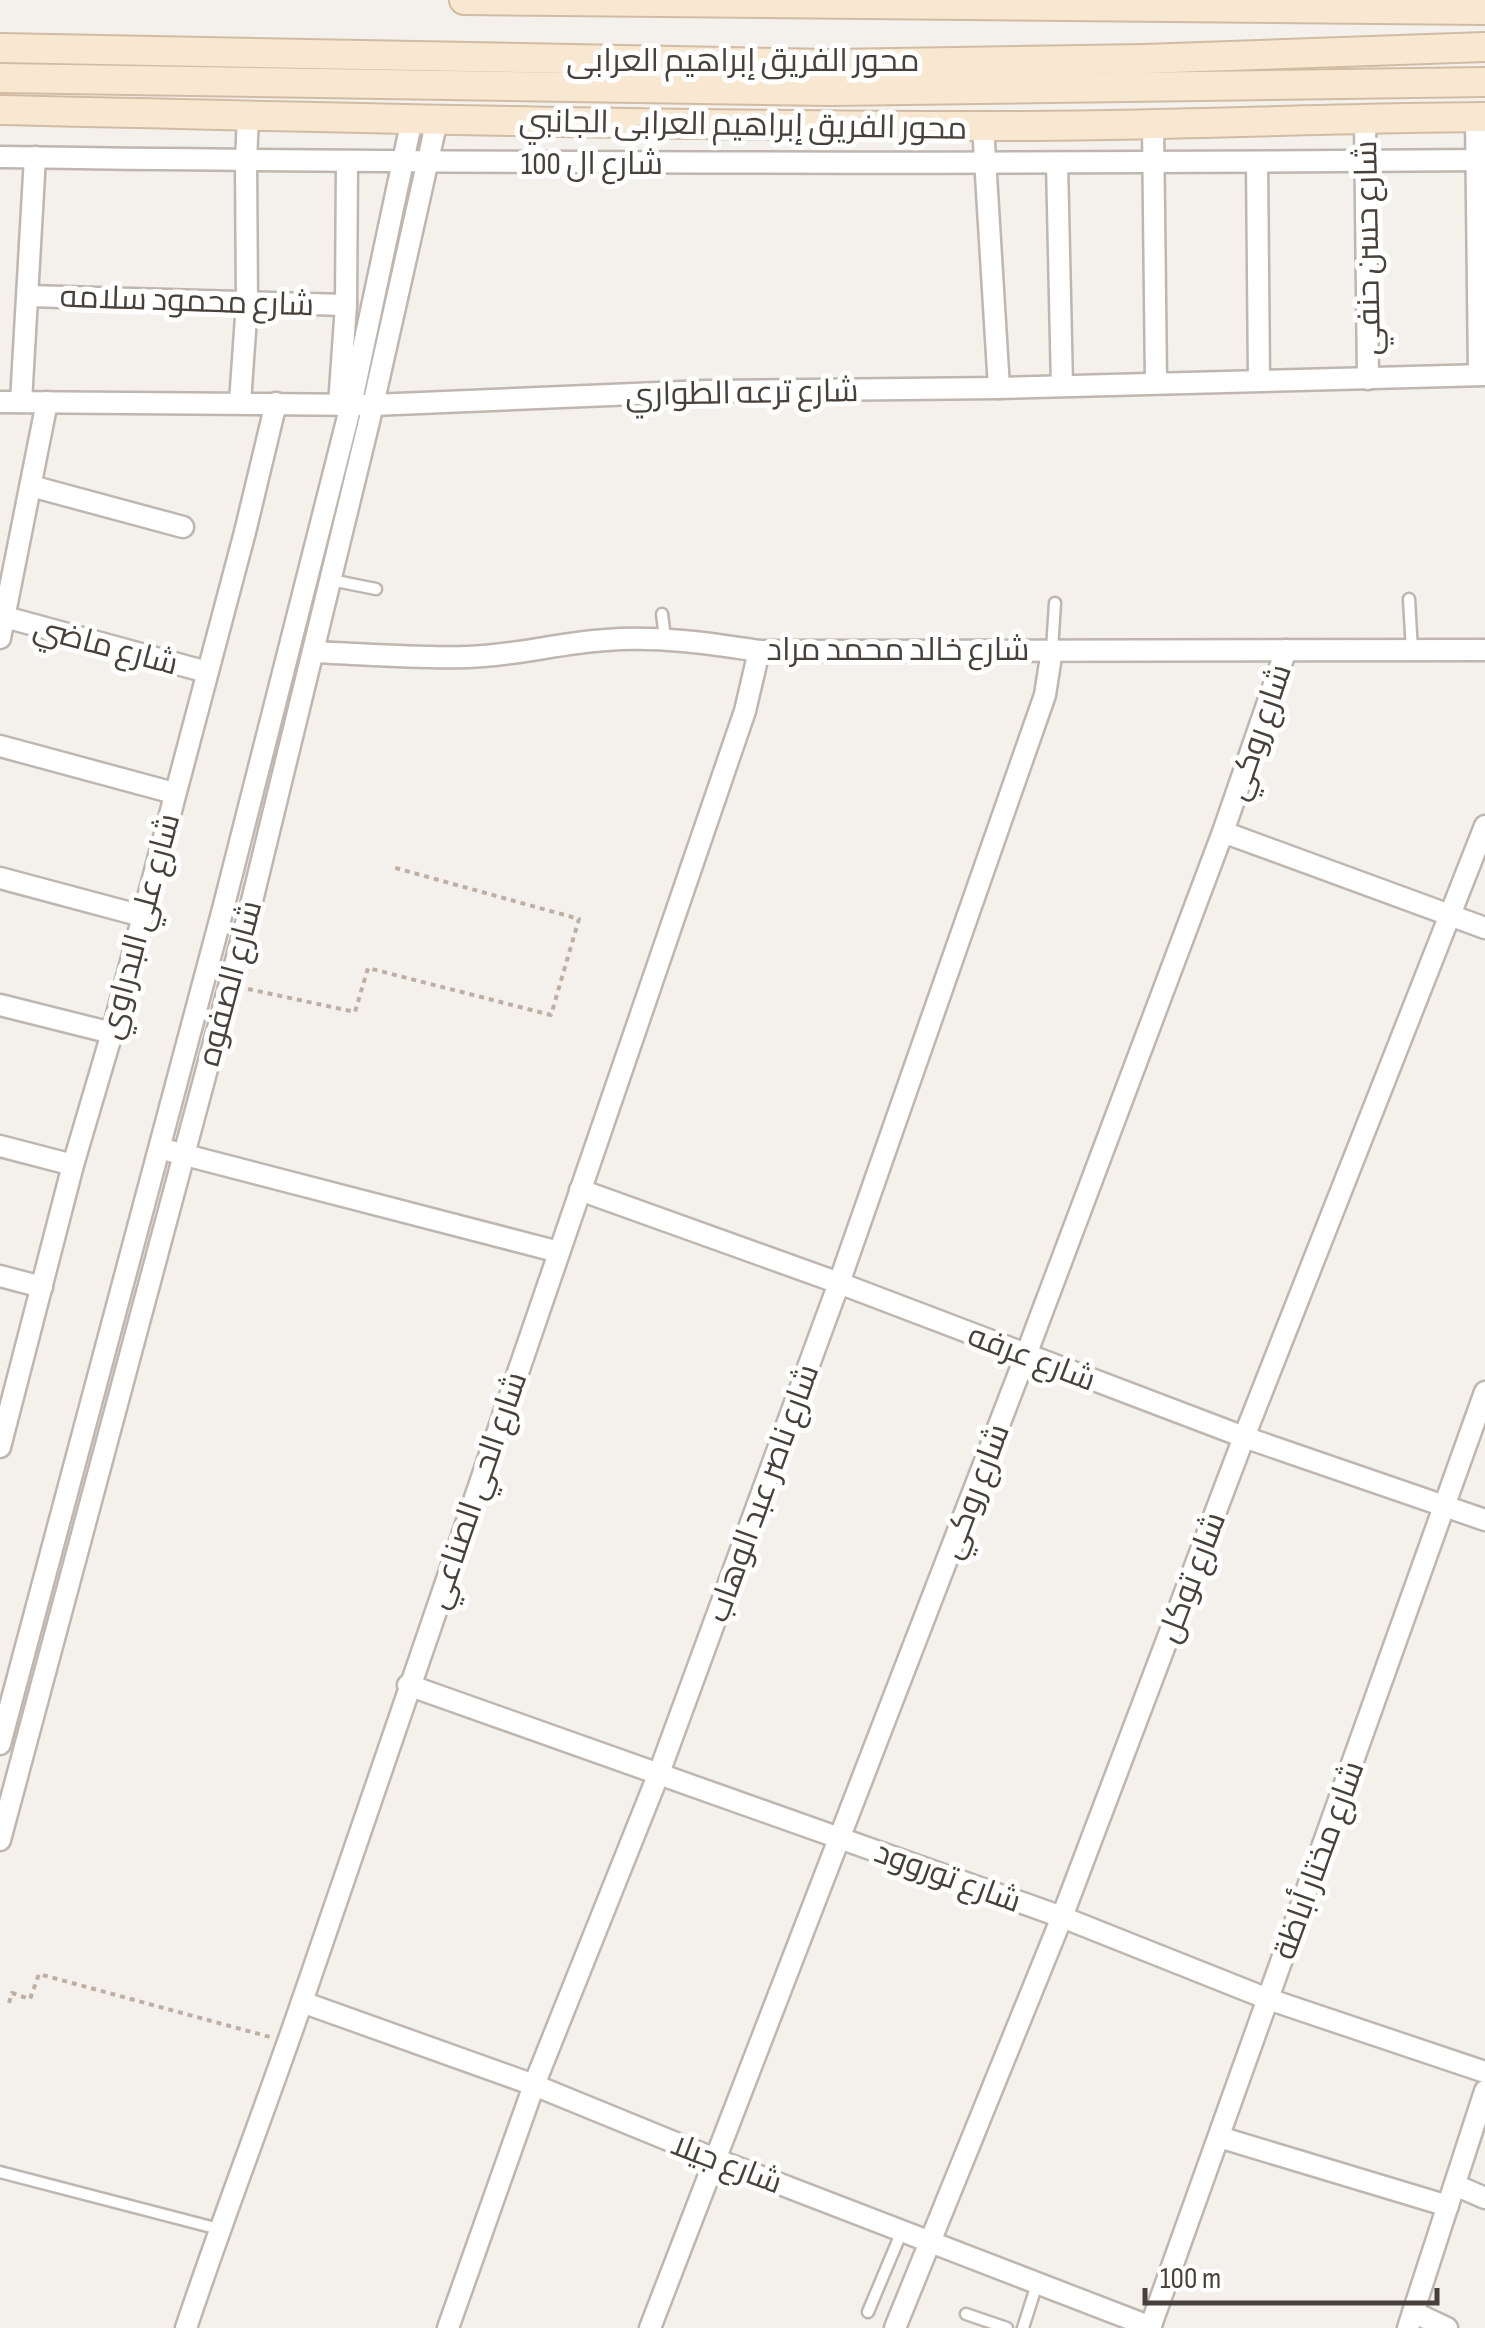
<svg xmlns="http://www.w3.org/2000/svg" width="1485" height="2328" font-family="'Sofia Sans Condensed',Cairo,sans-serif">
<rect width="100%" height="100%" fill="#f4f0ec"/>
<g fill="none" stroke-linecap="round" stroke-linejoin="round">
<!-- lane casing -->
<g stroke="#bfb6af" stroke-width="15">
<g id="lane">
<path d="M331 580 376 589"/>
<path d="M1409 599 1412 651"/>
<path d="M662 614 665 638"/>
<path d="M1052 650 1055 603"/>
<path d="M0 2172 219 2229"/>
<path d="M868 2312 902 2231"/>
<path d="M966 2314 1007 2328"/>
<path d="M1023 2328 1037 2284"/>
</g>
</g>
<!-- street casing -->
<g stroke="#bfb6af" stroke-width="25">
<g id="street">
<path d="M1476 117 1479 375"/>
<path d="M1365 118 1368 379"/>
<path d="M1153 125 1156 383"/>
<path d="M983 126 999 388"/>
<path d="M0 157C495 164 990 164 1485 160"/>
<path d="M1257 162 1259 380"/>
<path d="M1057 163 1062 386"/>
<path d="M28 296 346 305"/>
<path d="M0 402 373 405 706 391 999 388 1485 375"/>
<path d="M21 402 35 157"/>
<path d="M240 402 247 303 246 161 248 116"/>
<path d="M339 405 346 305 347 162"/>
<path d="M31 486 183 527"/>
<path d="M5 617 207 672"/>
<path d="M0 638 47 402"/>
<path d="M313 652C365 654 417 659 468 657 514 656 559 643 606 640 658 636 708 643 759 651L1485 650"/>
<path d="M0 746 174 793"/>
<path d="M1223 832 1485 928"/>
<path d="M0 878 142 916"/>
<path d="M0 1005 112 1033"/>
<path d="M0 1146 73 1165"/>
<path d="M170 1151 559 1252"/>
<path d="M580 1190 839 1283 1244 1437 1485 1520"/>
<path d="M0 1276 42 1287"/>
<path d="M0 1447 73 1165 112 1033 245 532 276 403"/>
<path d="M408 1685 1062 1917 1268 1999 1485 2072"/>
<path d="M0 1744 223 909 351 405 412 119"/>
<path d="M0 1840 251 905 373 405 437 120"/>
<path d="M302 2002 534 2085 715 2159 1151 2327"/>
<path d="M1219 2137 1448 2206"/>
<path d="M1455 2185 1485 2198"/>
<path d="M1413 2312 1447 2328"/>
<path d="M186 2328C223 2217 266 2107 304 1996 449 1567 597 1139 745 711L759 651"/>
<path d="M448 2328 534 2085 659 1773 839 1283 1045 695 1052 650"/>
<path d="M650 2328 1026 1355 1223 832 1286 650"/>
<path d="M895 2328 1062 1917 1244 1437 1485 826"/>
<path d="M1150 2328 1485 1392"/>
<path d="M1408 2328 1485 2091"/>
</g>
</g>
<!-- secondary casing -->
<g stroke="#d1bca3" stroke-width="32">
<g id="secondary">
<path d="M464 0 1485 10"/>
<path d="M0 48 831 64 1144 59 1485 47"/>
<path d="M0 78 831 91 1485 82"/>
<path d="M0 110C327 117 653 126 980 126 1148 127 1317 118 1485 117"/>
</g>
</g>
<!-- path -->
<g stroke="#bfafa2" stroke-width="4" stroke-dasharray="5 5" stroke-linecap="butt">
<path d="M248 989 355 1012 368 968 551 1015 579 919 392 867"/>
<path d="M9 2003 12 1993 30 1999 39 1974 270 2037"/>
</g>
<!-- lane -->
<use href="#lane" stroke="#fff" stroke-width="10"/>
<!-- street -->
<use href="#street" stroke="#fff" stroke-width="20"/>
<!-- secondary -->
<use href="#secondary" stroke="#f9e8d1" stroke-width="28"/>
</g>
<g text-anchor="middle" stroke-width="10" stroke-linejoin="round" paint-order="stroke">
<!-- street labels -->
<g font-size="32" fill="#48403a" stroke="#fff">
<text x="743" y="71">محور الفريق إبراهيم العرابى</text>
<text transform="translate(743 124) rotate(1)" y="11">محور الفريق إبراهيم العرابى الجانبي</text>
<text x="592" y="174">شارع ال 100</text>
<text transform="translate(1367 248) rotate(-91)" y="11">شارع حسن حنفي</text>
<text transform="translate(187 300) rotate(2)" y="11">شارع محمود سلامه</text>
<text transform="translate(742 392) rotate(-1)" y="11">شارع ترعه الطواري</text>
<text transform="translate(106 645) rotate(15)" y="11">شارع ماضي</text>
<text x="898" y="660">شارع خالد محمد مراد</text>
<text transform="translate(1258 732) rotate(-71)" y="11">شارع روكي</text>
<text transform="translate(139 926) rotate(-75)" y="11">شارع علي البدراوي</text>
<text transform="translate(229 983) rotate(-75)" y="11">شارع الصفوه</text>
<text transform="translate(1032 1357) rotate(21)" y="11">شارع عرفه</text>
<text transform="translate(476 1490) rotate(-71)" y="11">شارع الحي الصناعي</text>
<text transform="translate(974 1491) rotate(-69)" y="11">شارع روكي</text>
<text transform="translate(762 1493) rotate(-70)" y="11">شارع ناصر عبد الوهاب</text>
<text transform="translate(1191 1577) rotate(-69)" y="11">شارع توكل</text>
<text transform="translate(1318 1860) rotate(-70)" y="11">شارع مختار أباظة</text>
<text transform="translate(948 1876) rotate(20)" y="11">شارع توروود</text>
<text transform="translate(727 2163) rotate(21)" y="11">شارع جيلا</text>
</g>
</g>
<!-- scale -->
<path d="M1145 2288v15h292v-15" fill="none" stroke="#48403a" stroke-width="5"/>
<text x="1160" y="2288" font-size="30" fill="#48403a" stroke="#ffffff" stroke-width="8" paint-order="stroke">100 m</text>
</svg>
